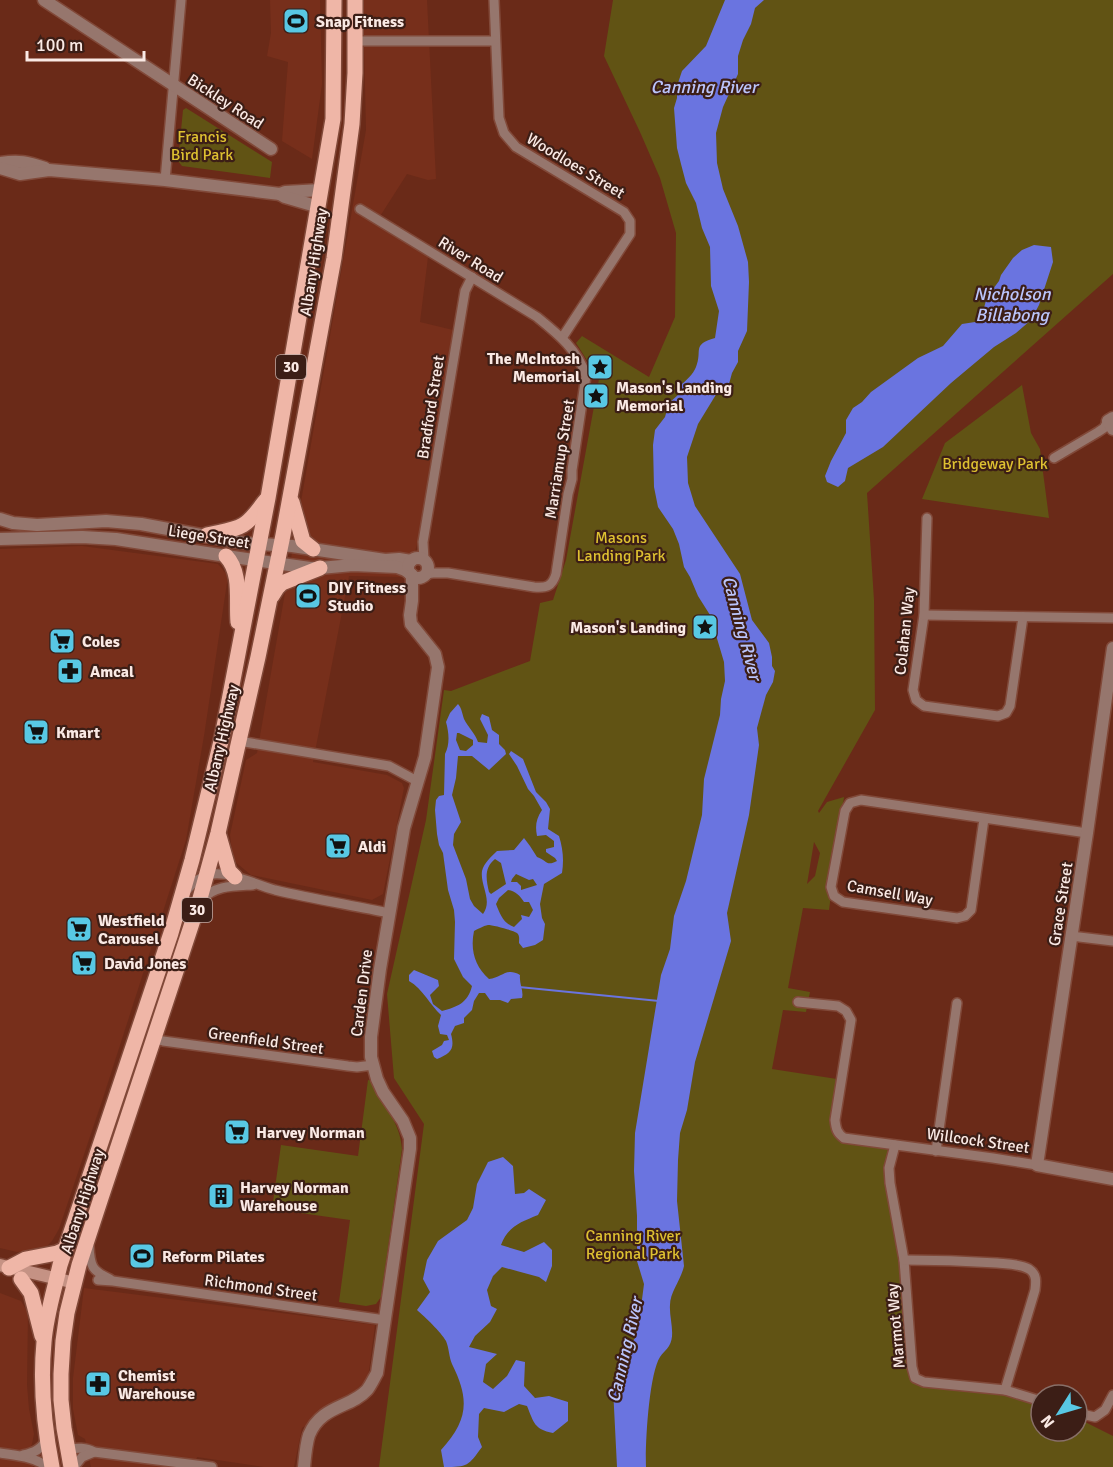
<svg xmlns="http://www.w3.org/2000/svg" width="1113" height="1467" font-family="Signika,sans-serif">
<rect width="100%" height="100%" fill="#6a2a18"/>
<!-- built -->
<g fill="#772f1b">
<path d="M270 0H320L322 84 312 159 282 141 288 62 267 56 271 33Z"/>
<path d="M363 0H427L436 179 428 180 407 174 377 221 428 257 420 322 453 330 418 541 408 577 349 576 313 762 387 775 402 783 404 788 383 894 372 900 251 875 233 860 230 835 246 760 257 753 366 130Z"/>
<path d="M82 546 218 564 228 576 204 736 186 840 104 1095 59 1229 52 1241 47 1246 36 1251 17 1252 0 1248V549Z"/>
<path d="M84 1288 375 1325 368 1378 356 1390 302 1428 294 1467H264L197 1457 195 1467H91L85 1439 78 1435 73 1409V1378Z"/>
<path d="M0 1293 21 1301 28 1313 27 1385 29 1409 34 1434 32 1444 30 1449 33 1467H0Z"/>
</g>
<!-- green -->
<g fill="#615314" fill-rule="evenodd">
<path d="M613 0H1113V274L867 493 874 600 875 710 818 811 819 813 827 802 844 797 829 910 803 908 788 988 810 992 806 1012 783 1010 772 1069 837 1079V1136L887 1144 915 1381 988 1390 1041 1404V1431H1077V1418L1113 1436V1467H379L424 1124 394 1078 387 994 426 820 444 690 451 691 530 661 540 603 553 600 566 560 599 379 576 343 582 336 649 377 675 317 676 233 660 178 640 132 604 56ZM814 842 820 853 815 876 807 884Z"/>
<path d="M186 108 272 162 270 178 182 166 178 161 183 110Z"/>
<path d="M1022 385 1031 433 1040 449 1049 518 922 499 945 443Z"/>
<path d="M368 1080 372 1081C382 1106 400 1120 402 1149L381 1297 376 1304 366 1306 339 1302 350 1220 272 1209 281 1145 358 1156Z"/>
</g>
<!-- water -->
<g fill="#6a74e0" fill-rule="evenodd">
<path d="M725 0H764L755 8 751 24 743 40 738 56V74L723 107 716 133 717 163 723 189 738 226 748 262 749 282 747 331 738 351V362L732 373 729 384 720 388 698 424 687 457 688 483 695 506 740 574 752 620 769 643 772 657V666L775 671 773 682 766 695 757 728 759 745 749 815 727 913 731 941 695 1062 687 1110 680 1133 678 1160 677 1201 684 1266C681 1280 670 1292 670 1305 669 1318 676 1335 669 1346 667 1350 662 1353 660 1357 649 1374 645 1445 646 1467H617L613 1388 618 1362 635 1338 640 1315 644 1284 637 1261V1216L634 1171 635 1133 661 975 670 949 674 916 686 881 702 815 704 779 720 715 721 699 725 681 724 662 710 615 698 596 690 577 684 567 679 544 673 529 658 507 654 487 653 445 655 430 665 417 669 403 678 395 680 386C686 380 693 375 696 367 703 350 691 345 715 338L719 311 711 286 710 247 702 228 696 203 686 183 681 164 677 148 674 108 677 98V86L682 71 706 46Z"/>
<path d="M1034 245 1051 247 1053 262 1039 305 1031 320 1016 333 994 347 951 383 883 447 848 468 845 481 838 487 827 482 825 476 831 461 846 433V420L853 408 862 402 871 392 918 358 943 346 962 324 975 322 982 315 987 297 999 281 1001 275 1013 258 1022 250Z"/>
<path d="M458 704C462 709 462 713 464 719 468 727 475 733 478 742L487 743 488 735 480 719 482 714 489 717 492 730 499 735V744L505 750 506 754 489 770 472 756H458L456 778 452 795 461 822 454 834 453 845 466 879 470 899 474 906 483 914C493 900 480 886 482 871 484 863 491 857 497 851L514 850 524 838 530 846 537 857C547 860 546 867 557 861L555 858 546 852V849L554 847V841L546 835 537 836C535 826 536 819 542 810L534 796 528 789 517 766 509 754 511 751 523 759 536 792 546 802 550 809 548 829 559 836C563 849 564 860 562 873L544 884 540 904 542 918 545 924 543 940 535 945 523 948 519 943C519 939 520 936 517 933 512 930 493 925 488 925 483 926 478 929 474 931 470 950 475 967 489 979 502 978 506 967 520 975 519 984 524 991 522 998L511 999 508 1003 500 1000H490L485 993H479L474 1001 472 1010 464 1018V1023L455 1026 451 1034C455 1049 451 1053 437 1059L434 1057 432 1051 442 1045 444 1041 449 1040 447 1035 440 1034 438 1026 441 1015C430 1005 423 989 409 981V975L414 970 438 980 439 986 430 995 433 1004 442 1011C457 1007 468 1003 472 986L463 977 454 959 455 922 454 910 448 890 443 853 439 845 437 834 435 810 436 800 439 796 444 795 445 754C450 744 449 733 446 722L450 713ZM457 733H459L473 740V745L466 751 460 750 456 740ZM495 859 501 863 506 884 491 894 489 892C486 879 484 868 495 859ZM516 874 529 880 533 879 537 885 521 890V886L517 882H511L512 879ZM508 890C516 891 520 896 524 902H529L533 910 529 917 521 915 522 919 514 927C503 923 500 914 496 904L499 898Z"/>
<path d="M503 1157 513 1166 515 1194 524 1193 529 1189 546 1200 538 1215C521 1222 508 1226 501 1245L524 1252 544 1242 552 1250V1266L546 1282 539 1277 502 1267 493 1276 487 1290 491 1306 497 1309 490 1322 475 1336 469 1347 497 1354 486 1364 483 1382 493 1389 507 1376 516 1360 525 1362 524 1386 535 1398 549 1396 568 1402V1421L553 1433C534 1429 534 1423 527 1406L519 1404 504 1412 484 1408 479 1414 478 1437 482 1447C468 1466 468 1467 444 1467L441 1450C468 1420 470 1400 452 1364 449 1357 449 1348 446 1341 441 1332 425 1317 417 1310L430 1292 423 1279 427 1260 438 1241 467 1220 473 1208 477 1184 488 1162Z"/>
</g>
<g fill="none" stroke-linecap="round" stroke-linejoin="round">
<!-- stream -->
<path stroke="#6a74e0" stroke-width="2" d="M519 987 659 1001"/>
<!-- minor casing -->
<g stroke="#814939" stroke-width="12">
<g id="minor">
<path d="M494 0 499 118 504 133 516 147 624 212 630 221V234L562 338"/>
<path d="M355 41H495"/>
<path d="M165 180 181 0"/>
<path d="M360 209 537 317C558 334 578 350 586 376L572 470V479L568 494 556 574C552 587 546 588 534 587L448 573H433L425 574"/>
<path d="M1054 458 1098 432 1104 428 1108 421"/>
<path d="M927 518 924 615 913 690 916 700 924 706 998 716 1006 713 1010 706 1023 617"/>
<path d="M424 560 423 542 465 291 472 277"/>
<path d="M924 615 1113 618"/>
<path d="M239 741 389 766 417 781"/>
<path d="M984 819 971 910 965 916 957 918 843 902 834 896 831 887 845 811 850 803 861 800 1087 833"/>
<path d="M186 891C193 882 201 876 213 874 232 872 256 885 275 890 313 899 351 905 389 913"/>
<path d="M201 900C215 885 234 886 253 885"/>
<path d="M1071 936 1113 941"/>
<path d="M798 1002 838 1006 846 1011 851 1020 835 1120C836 1129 837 1133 844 1138L993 1158 1037 1165"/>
<path d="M155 1039 163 1041 348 1066 357 1067 373 1065"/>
<path d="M895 1145 889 1168 890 1183 904 1260 912 1367 915 1378 924 1382 1005 1390 1041 1401"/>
<path d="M936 1151 957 1003"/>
<path d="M89 1246C90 1266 92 1271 110 1279"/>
<path d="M904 1260C935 1260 966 1261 997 1263 1007 1264 1020 1264 1029 1269 1037 1274 1036 1282 1035 1290L1005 1390"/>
<path d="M98 1280 113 1281 385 1320"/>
<path d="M1077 1413 1095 1417 1105 1410 1113 1395"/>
<path d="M67 1449C77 1448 85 1447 94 1452L212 1467"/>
<path d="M0 1453C16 1455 34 1457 48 1467"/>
<path d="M23 1455C34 1453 42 1449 47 1438"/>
<path d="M74 1467 82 1457 94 1452"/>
</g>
</g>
<!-- tertiary casing -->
<g stroke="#814939" stroke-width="15">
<g id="tertiary">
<path d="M44 0 271 149"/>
<path d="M0 163C19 160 27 162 45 168"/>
<path d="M0 168 20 174 49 170 165 180 280 194 285 192 321 190"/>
<path d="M280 194 285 197 319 207"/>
<path d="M1113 418 1108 421 1113 429"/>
<path d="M0 519 13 523 37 525 106 521 141 524 244 543 292 546 385 560 399 559 411 561"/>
<path d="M0 539 82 537 116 539 226 556 310 568H320L353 565 397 567 405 570 411 574"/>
<circle cx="418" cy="568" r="10"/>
<path d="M1113 648 1087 833 1037 1165 1113 1179"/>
<path d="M304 1467C305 1457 306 1444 309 1435 321 1405 351 1408 367 1390 371 1385 374 1378 377 1373L410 1149V1138L403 1121 383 1092 377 1079 371 1057V1037L380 969 404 828 425 757 438 667 435 654 411 624 410 615 412 601V575"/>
</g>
</g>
<!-- secondary casing -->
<g stroke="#814939" stroke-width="15">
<path id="secondary" d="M0 1265 75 1283"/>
</g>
<!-- trunk casing -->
<g stroke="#814939" stroke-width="18">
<g id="trunk">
<path d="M292 502 303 541 313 549"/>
<path d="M207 535C218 532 233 531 243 525 253 519 259 508 266 500"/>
<path d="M226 556C242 573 236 600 238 622"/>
<path d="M272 596 277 588 282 583 320 568"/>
<path d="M219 836 229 871 235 877"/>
<path d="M9 1268 26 1259 57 1253 66 1249"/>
<path d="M21 1279 31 1293 42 1336"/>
<path d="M52 1467C44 1426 40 1384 44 1342 46 1316 54 1291 60 1265L171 933 192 860 222 737 268 498 333 119 334 0"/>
<path d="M71 1467 64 1428 61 1400V1374L63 1341 67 1313 79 1265 100 1201 199 902 218 833 258 657 283 535 334 258 352 124 355 73V0"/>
</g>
</g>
<!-- minor -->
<use href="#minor" stroke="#96766d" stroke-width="9"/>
<!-- tertiary -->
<use href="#tertiary" stroke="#96766d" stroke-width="12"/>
<!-- secondary -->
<use href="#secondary" stroke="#c59284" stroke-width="12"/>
<!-- trunk -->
<use href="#trunk" stroke="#efb6a7" stroke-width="15"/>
</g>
<!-- icons -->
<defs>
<g id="stadium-square" transform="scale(1.35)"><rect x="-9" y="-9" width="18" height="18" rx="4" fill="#58c8e4" stroke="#3c1e16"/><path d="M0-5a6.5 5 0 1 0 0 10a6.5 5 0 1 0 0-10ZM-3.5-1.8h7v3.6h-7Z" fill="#111"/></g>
<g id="sight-square" transform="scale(1.35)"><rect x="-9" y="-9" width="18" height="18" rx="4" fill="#58c8e4" stroke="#3c1e16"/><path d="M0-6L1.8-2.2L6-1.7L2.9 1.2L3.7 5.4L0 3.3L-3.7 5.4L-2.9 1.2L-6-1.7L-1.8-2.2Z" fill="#111"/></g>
<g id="supermarket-square" transform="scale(1.35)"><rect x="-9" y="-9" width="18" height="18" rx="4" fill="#58c8e4" stroke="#3c1e16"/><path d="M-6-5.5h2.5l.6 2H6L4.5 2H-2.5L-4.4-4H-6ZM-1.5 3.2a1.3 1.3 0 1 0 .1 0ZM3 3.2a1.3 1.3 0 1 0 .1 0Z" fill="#111"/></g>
<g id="pharmacy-square" transform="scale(1.35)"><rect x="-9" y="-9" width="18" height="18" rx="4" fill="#58c8e4" stroke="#3c1e16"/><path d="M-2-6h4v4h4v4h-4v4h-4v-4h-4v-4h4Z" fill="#111"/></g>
<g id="building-square" transform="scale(1.35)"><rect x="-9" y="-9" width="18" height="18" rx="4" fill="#58c8e4" stroke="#3c1e16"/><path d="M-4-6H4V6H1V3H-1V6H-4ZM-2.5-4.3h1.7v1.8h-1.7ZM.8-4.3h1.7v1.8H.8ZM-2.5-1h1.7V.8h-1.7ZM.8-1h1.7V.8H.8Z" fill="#111"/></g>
</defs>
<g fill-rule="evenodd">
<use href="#stadium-square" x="296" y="21"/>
<use href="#sight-square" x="600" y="367"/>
<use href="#sight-square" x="596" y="396"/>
<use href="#stadium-square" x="308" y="596"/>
<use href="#sight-square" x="705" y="627"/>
<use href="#supermarket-square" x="62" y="641"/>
<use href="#pharmacy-square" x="70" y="671"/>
<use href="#supermarket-square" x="36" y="732"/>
<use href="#supermarket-square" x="338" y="846"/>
<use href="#supermarket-square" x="79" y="929"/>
<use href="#supermarket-square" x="84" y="963"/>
<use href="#supermarket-square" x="237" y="1132"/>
<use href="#building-square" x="221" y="1196"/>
<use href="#stadium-square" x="142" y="1256"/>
<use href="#pharmacy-square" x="98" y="1384"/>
</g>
<g text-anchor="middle" stroke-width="4.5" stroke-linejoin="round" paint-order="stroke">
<!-- shield labels -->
<g fill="#3c1e16" stroke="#c1aca6" stroke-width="1.5">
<rect x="276" y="355" width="30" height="24" rx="4.5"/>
<rect x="182" y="898" width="30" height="24" rx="4.5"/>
</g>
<g font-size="15" font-weight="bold" fill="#fae9e4">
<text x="291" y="372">30</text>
<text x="197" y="915">30</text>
</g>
<!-- poi labels -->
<g font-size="16" font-weight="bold" fill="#fae9e4" stroke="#3c1e16" text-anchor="start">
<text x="316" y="27">Snap Fitness</text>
<text x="580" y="364" text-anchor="end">The McIntosh<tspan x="580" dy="18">Memorial</tspan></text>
<text x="616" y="393">Mason's Landing<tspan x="616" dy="18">Memorial</tspan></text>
<text x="328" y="593">DIY Fitness<tspan x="328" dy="18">Studio</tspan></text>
<text x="686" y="633" text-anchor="end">Mason's Landing</text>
<text x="82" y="647">Coles</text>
<text x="90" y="677">Amcal</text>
<text x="56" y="738">Kmart</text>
<text x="358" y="852">Aldi</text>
<text x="98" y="926">Westfield<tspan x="98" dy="18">Carousel</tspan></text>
<text x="104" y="969">David Jones</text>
<text x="256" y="1138">Harvey Norman</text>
<text x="240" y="1193">Harvey Norman<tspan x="240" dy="18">Warehouse</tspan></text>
<text x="162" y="1262">Reform Pilates</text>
<text x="118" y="1381">Chemist<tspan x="118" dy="18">Warehouse</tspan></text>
</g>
<!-- street labels -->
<g font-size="16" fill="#fae9e4" stroke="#3c1e16">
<text transform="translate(226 101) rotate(33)" y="6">Bickley Road</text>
<text transform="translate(576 165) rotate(31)" y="6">Woodloes Street</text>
<text transform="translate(471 259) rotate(32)" y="6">River Road</text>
<text transform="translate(313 262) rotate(-81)" y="6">Albany Highway</text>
<text transform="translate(430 407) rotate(-81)" y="6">Bradford Street</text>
<text transform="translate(559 459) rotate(-81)" y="6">Marriamup Street</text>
<text transform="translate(209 536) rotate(9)" y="6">Liege Street</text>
<text transform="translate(904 631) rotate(-84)" y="6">Colahan Way</text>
<text transform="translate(221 738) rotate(-77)" y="6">Albany Highway</text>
<text transform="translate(890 892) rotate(10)" y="6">Camsell Way</text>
<text transform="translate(1060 904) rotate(-81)" y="6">Grace Street</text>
<text transform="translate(361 993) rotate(-83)" y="6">Carden Drive</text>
<text transform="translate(266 1040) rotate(8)" y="6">Greenfield Street</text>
<text transform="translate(978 1140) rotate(8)" y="6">Willcock Street</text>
<text transform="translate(82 1201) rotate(-72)" y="6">Albany Highway</text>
<text transform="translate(261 1287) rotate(8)" y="6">Richmond Street</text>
<text transform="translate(895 1326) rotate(-95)" y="6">Marmot Way</text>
</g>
<!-- park labels -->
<g font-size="16" fill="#dec131" stroke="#3c1e16">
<text x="202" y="142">Francis<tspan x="202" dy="18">Bird Park</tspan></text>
<text x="995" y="469">Bridgeway Park</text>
<text x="621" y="543">Masons<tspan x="621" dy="18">Landing Park</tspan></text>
<text x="633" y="1241">Canning River<tspan x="633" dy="18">Regional Park</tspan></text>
</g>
<!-- water labels -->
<g font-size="18" font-style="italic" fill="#bac4fb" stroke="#3c1e16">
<text x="704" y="93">Canning River</text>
<text x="1012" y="300">Nicholson<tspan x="1012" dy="21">Billabong</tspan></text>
<text transform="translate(742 628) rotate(75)" y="6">Canning River</text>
<text transform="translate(625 1350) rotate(-77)" y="6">Canning River</text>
</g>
</g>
<!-- north arrow -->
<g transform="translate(1059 1413) rotate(233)"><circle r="28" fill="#3c1e16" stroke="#886f68" stroke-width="1.5"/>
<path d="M0-4.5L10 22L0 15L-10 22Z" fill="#58c8e4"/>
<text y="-9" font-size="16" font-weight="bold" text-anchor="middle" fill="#fae9e4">N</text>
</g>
<!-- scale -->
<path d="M27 51v9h117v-9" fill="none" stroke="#fae9e4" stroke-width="3"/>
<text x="36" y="51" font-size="18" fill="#fae9e4" stroke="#3c1e16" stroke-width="4.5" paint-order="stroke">100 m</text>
</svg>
